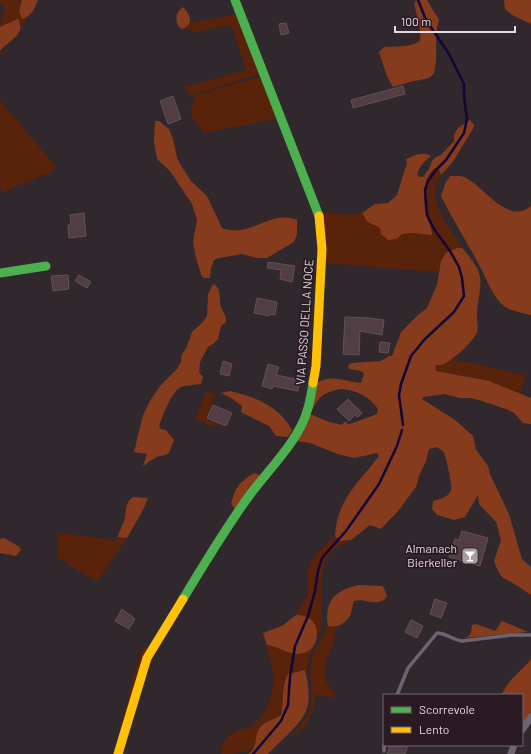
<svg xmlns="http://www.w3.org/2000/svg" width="531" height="754" font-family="Barlow,sans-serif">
<rect width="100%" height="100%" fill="#30282c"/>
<!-- green -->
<g fill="#58230a">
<path d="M0 0H22L20 3 22 19 27 18 21 29V23L0 27C0 19 3 15 5 8L1 4Z"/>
<path d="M237 14 260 74 189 96 185 87 246 70 231 25 192 33 187 27 190 23Z"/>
<path d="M255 78 263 79 277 119 203 133C201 125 197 125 193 119 189 113 192 103 194 96Z"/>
<path d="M0 101 58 169 3 192 0 186Z"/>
<path d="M435 168 439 169 441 175C438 180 435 186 435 192 435 209 453 233 462 248H457L441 261 438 272 324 263 322 212 351 215 362 213 369 223 378 226 381 230 397 239 402 234 412 233 432 235C426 215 416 183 435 168Z"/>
<path d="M451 359 526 375 520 394 489 381 436 371 435 365 443 364Z"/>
<path d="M206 391 216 395 206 418 218 424 216 428 195 419Z"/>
<path d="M58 533 94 537 117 541 118 537 127 538 97 582 58 558Z"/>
<path d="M335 536 340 541 351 540C344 544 335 547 330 554 314 572 329 615 317 638L318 632 296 615 308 594 307 581 309 564 319 551 331 539Z"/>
<path d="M327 621 328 626 332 628 336 627 334 643 325 663V680L335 694 332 698 316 694 313 710 307 724 290 739 310 712 312 691 310 678 311 663 313 654 324 634Z"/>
<path d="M315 643 309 657 306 674 305 670 288 674C281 685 284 702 281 715 274 720 265 722 260 729 257 732 257 739 256 743 252 754 234 754 221 754 223 727 243 734 257 721 268 711 273 693 273 679 274 669 268 655 267 645L274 646 291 652 311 648Z"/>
<path d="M144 647 150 650 114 754 136 667Z"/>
</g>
<!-- forest -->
<g fill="#863c1c" fill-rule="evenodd">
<path d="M22 0H38C35 8 31 17 22 19L19 11Z"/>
<path d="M417 0H427L439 20C433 38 439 56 434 73L429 78 410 82 393 87 387 76 379 52 384 47C396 46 409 48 420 41 422 28 416 16 414 3Z"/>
<path d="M504 0H531V24L512 15 505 9Z"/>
<path d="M183 7C191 15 194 25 182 29L178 26C175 18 176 12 183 7Z"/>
<path d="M18 19C27 34 9 40 0 51V27Z"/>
<path d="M470 120 474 125 473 129 452 163 441 175 439 169 435 168C421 179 423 202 427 218 429 224 432 228 432 235L412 233 402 234 397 239 388 240 381 234C381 224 375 227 368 222 365 219 364 216 362 213L375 204 388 203 397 195 407 163 406 159C415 155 423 151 431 156 425 161 419 166 417 175L420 177H423L429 169 432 161 436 157 441 155 454 141V135L458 128Z"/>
<path d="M155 121H159L169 129 173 139 177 158 182 167 191 181 207 196 222 228C250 239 270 209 297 220V234L294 242 267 258H257L242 254 219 258 214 260 211 268 210 278H205L202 277 196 258 193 242 197 220 192 204 170 171 157 159 154 142Z"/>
<path d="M450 176C456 176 462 175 468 179 485 189 509 225 531 206V315C523 313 512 311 505 307 491 296 487 278 478 263 466 240 452 219 441 196L445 184Z"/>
<path d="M457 248H462C469 256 478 266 480 277 482 289 477 301 477 313 476 319 479 326 477 332 474 341 453 360 444 364 441 365 438 365 435 365L436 371 489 381 531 398V424L523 423 514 413 506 409 479 400 470 398H460L444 394 424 397 422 399 455 420 473 436 476 450 488 466 490 474 509 514 522 559 531 567V595L513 583 503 578 498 571 494 561 501 540 496 522 479 504 478 495 465 517 454 520 437 515 432 509 433 501C440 499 449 497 451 490 453 486 446 458 444 453 443 450 439 449 437 447L429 449 426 461 419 476 416 487 398 511 381 529 370 525 351 540 340 541 335 536C337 499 358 484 379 456L377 453 354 458 338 454 310 443 297 441 316 384C329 373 346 382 361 383L364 373 361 371 349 369 348 365 352 363 381 361 389 356H392L401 332 419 314 427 308 437 285 441 261 446 253ZM341 389C356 390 369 396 378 409L377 414 353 423 348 424 345 421 342 425 329 422 310 414C318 398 322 392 341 389Z"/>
<path d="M213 284C222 288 219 300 221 307 223 314 226 312 226 322L221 326 218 339 213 344 208 347 200 362 199 372 203 377 201 384C195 385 187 385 181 387 171 392 163 416 159 426L161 429 166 430 174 440 169 453 165 455 156 457 143 466 147 454 134 452 143 415 151 399 161 385 177 369 181 362 182 354 186 349 192 332 202 323 207 316 208 294Z"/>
<path d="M230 391C256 397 279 406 292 430L288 437 276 436 269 426 241 412 242 406 231 398 221 393Z"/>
<path d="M254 473 260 475 237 512 231 504C235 487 240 482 254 473Z"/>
<path d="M133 497 148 498 143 510 127 538 118 537C119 531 122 527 124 521 127 512 124 503 133 497Z"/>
<path d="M4 538 18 546 21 550 16 556 0 553V539Z"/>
<path d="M359 585 382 586 384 588 387 596 384 600C372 606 364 598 354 601 352 605 352 612 350 616 346 623 335 629 328 626 324 601 335 590 359 585Z"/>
<path d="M296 615C324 613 324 654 297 654 288 654 277 646 267 645L263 633 282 626Z"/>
<path d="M502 621 528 632 464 638 469 636 471 632 472 625 476 624 495 631Z"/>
<path d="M531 659V714L522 726V695H501L510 681 529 662Z"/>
<path d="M305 670C308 683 312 702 304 715 296 729 279 742 268 754H248C258 748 254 737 259 729 264 721 274 720 281 715 284 702 281 685 288 674Z"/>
</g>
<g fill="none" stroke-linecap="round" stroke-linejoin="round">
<!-- stream -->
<g stroke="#120639" stroke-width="2.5">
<path d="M403 425 399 395 401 384 411 356 425 339 454 312 464 296 462 278 459 267 450 251 434 229 427 215 425 190 428 181 436 170 446 160 464 133 467 119 464 95V84L449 54 426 20 418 0"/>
<path d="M253 754 281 721 288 705 290 677 295 646 308 616 315 591 318 571 322 558 346 531 379 484 397 446 402 430"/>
</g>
</g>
<!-- building -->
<g fill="#523d42" stroke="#5d5456">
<path d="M286 23 289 33 281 35 279 24Z"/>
<path d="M403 86 405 94 353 108 351 100Z"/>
<path d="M173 96 181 119 168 124 160 101Z"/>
<path d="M84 213 86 236 69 238 68 225H71L70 215Z"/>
<path d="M268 262 295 266 292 282 280 279 281 270 267 268Z"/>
<path d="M68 275 69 289 53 291 51 276Z"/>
<path d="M79 275 91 282 87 288 75 281Z"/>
<path d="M257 298 277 302 275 315 270 314 269 316 254 313Z"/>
<path d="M345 317 369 318 384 320 382 335 360 331 359 355 343 354Z"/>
<path d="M380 342 390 343 388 353 379 352Z"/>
<path d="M223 361 232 364 229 376 220 374Z"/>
<path d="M268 364 279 367 276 375 300 380 298 391 273 386 272 389 262 386Z"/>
<path d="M348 399 362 413 358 417 355 415 349 421 337 409Z"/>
<path d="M213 405 232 413 226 426 207 418Z"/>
<path d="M462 531 488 538 480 566 449 557 455 539 459 540Z"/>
<path d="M435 599 447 603 441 618 430 614Z"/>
<path d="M122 609 135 619 129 629 115 621Z"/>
<path d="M411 620 423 626 417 638 405 632Z"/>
<path d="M390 745H408L405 754H387Z"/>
</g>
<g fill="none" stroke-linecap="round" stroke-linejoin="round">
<!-- lane -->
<g stroke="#6d6473" stroke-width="3.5">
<path d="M397 695 408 668 437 633C446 633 453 640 462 641L512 635H531"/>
<path d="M384 751V744"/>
</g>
<!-- street -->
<g stroke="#6d6473" stroke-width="7">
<path d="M522 730 531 717"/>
<path d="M511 754 514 745"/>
</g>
<!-- fast -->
<g stroke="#4caf50" stroke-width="9">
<path d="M235 0 319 216"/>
<path d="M0 273 46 266"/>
<path d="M183 599C204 564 225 529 249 496 267 472 291 448 303 422 309 409 311 397 313 383"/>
</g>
<!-- slow -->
<g stroke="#ffc107" stroke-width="9">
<path d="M313 383 316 366 322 249 319 216"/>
<path d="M118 754 147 658 183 599"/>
</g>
</g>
<!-- icons -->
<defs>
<g id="bar-square" transform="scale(0.9)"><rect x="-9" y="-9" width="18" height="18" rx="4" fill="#a69ca1" stroke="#291a24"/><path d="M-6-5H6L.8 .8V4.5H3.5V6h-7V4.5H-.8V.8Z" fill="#fff"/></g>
</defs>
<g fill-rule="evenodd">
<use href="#bar-square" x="470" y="556"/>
</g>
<g text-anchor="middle" stroke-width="3.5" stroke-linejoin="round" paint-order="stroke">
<!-- street labels -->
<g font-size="12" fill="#e5dae0" stroke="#291a24">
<text transform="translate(305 322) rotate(-86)" y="4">VIA PASSO DELLA NOCE</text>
</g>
<!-- poi labels -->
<g font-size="12" fill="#e5dae0" stroke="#291a24" text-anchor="end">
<text x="457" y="553">Almanach<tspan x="457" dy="14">Bierkeller</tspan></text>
</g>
</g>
<!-- legend -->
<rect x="383" y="694" width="140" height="52" fill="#291a24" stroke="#74676f"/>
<rect x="391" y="707" width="20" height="6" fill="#4caf50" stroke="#74676f"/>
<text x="419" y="714" font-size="12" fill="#e5dae0">Scorrevole</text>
<rect x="391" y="727" width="20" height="6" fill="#ffc107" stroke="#74676f"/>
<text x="419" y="734" font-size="12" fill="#e5dae0">Lento</text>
<!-- scale -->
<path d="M395 26v6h120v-6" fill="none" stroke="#e5dae0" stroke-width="2"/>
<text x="401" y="26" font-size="12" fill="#e5dae0" stroke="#291a24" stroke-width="3" paint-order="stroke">100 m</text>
</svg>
